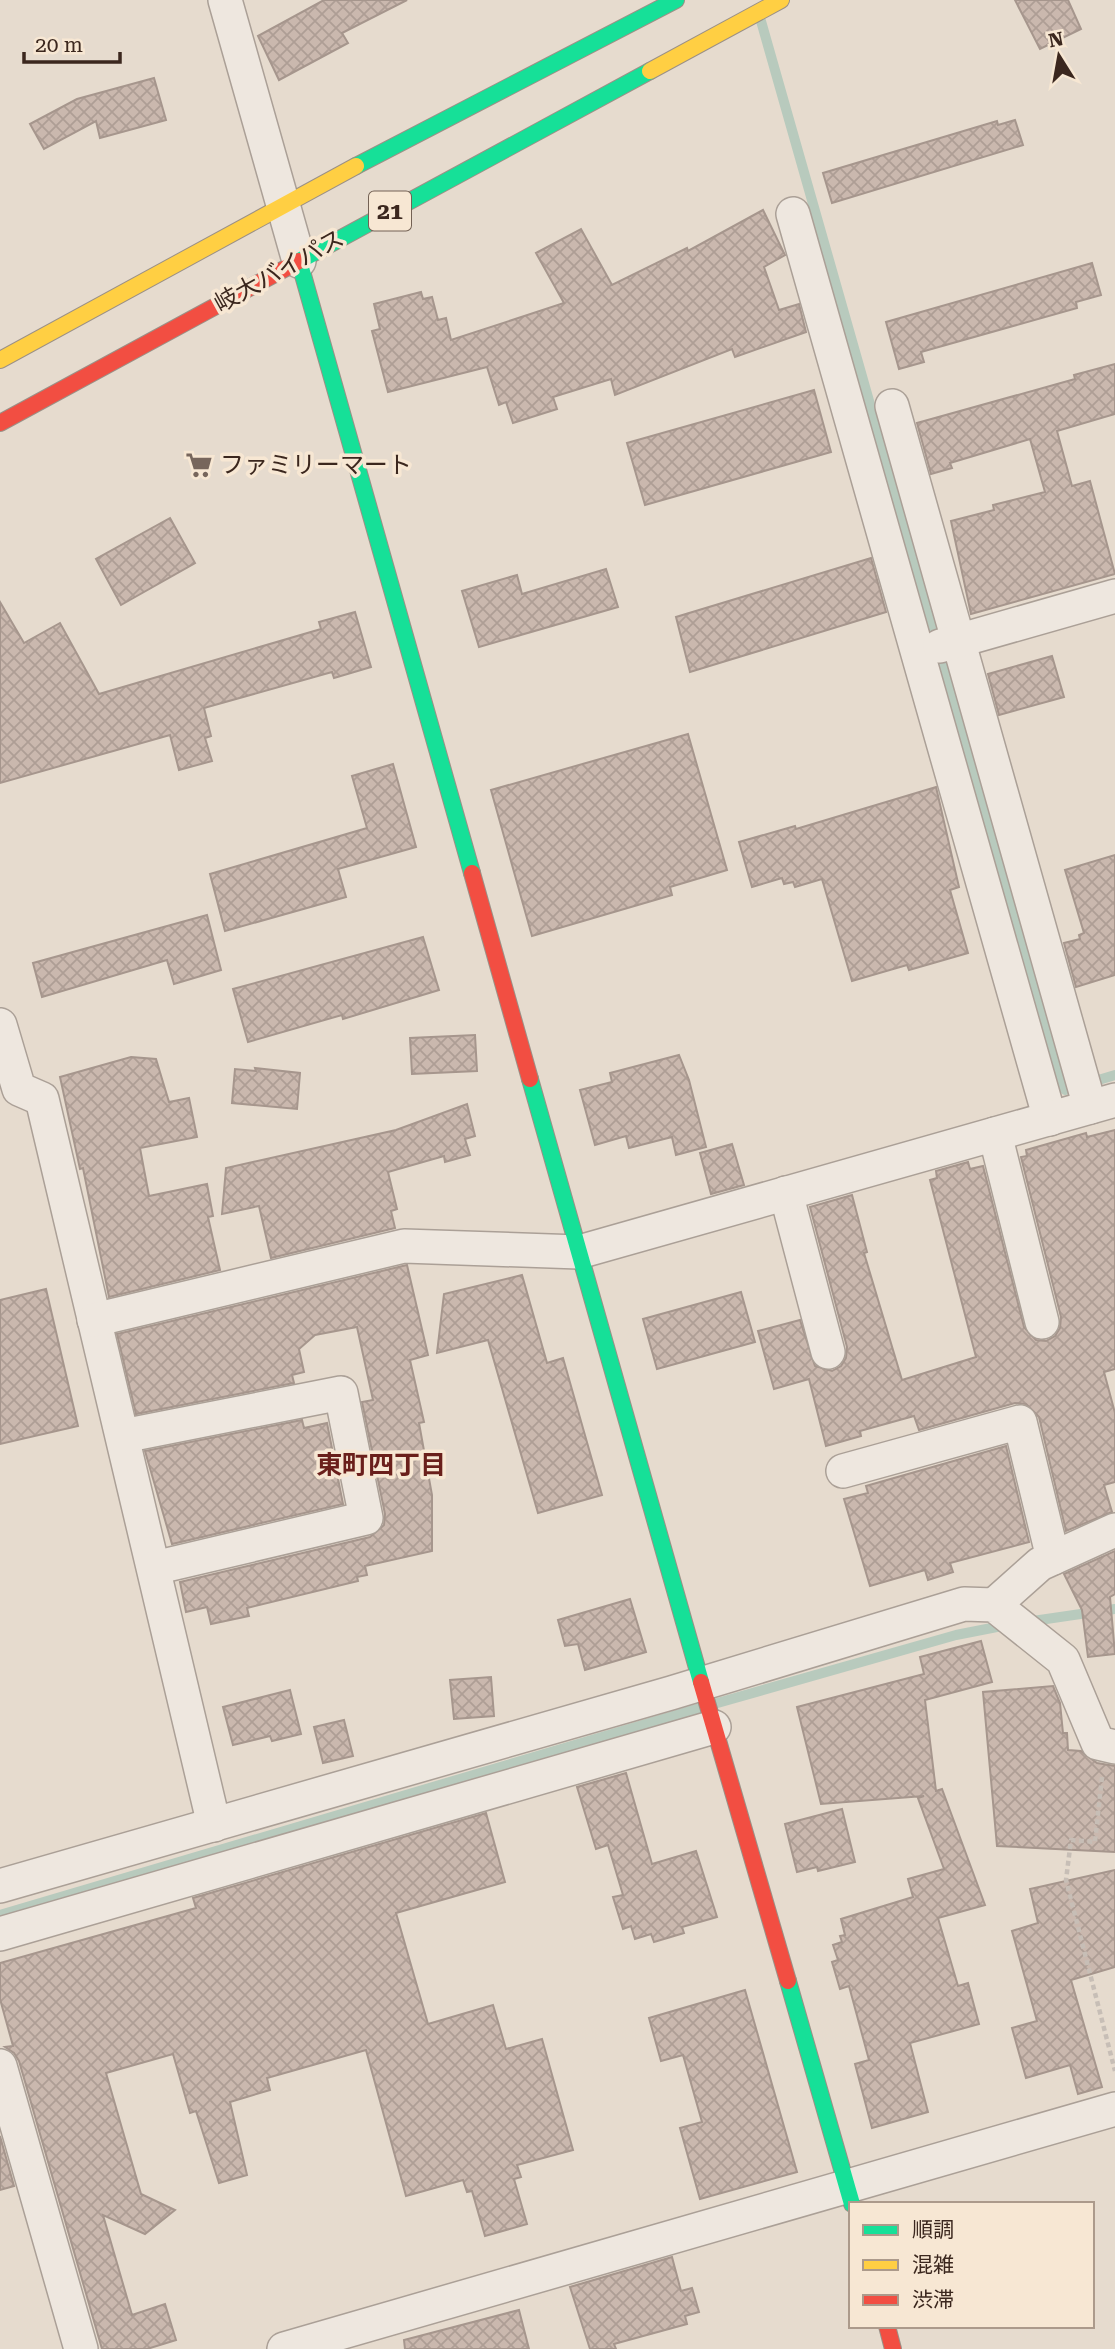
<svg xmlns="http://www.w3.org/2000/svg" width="1115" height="2349" viewBox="0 0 1115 2349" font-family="'Roboto Serif','Noto Sans JP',serif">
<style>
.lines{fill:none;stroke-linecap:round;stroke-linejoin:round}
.stream{stroke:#b8cabd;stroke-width:10}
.building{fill:url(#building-cross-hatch);stroke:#a6968d;stroke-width:2}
.street-casing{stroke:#aba097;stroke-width:36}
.fast-casing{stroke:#9b9086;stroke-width:18}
.slow-casing{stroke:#9b9086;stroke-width:18}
.jam-casing{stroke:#9b9086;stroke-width:18}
.path{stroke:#c7beb6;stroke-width:4.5;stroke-dasharray:5 3.5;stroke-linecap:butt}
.street{stroke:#eee7df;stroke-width:33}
.fast{stroke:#16e098;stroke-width:16}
.slow{stroke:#ffcf43;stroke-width:16}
.jam{stroke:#f24e42;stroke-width:16}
.labels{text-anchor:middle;stroke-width:7;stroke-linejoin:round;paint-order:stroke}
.shield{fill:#f7e7d3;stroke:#736154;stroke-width:2}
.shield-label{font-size:23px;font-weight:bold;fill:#3b271e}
.street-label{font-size:24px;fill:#3b271e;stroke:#f7e7d3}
.poi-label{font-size:24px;fill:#3b271e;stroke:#f7e7d3;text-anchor:start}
.neighbourhood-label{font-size:26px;font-weight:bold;fill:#6a1f1b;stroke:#f7e7d3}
</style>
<defs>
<pattern id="building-cross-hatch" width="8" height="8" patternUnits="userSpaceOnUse" patternTransform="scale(1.75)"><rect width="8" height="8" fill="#cab8ae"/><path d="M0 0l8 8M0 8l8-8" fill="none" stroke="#ae9e95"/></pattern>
</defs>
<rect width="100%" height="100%" fill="#e6dbce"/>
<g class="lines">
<g class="stream">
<polyline points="761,21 1065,1090 1115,1075"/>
<polyline points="1026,1622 1115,1609"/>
<polyline points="714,1704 956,1635 1007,1625"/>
<polyline points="0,1915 700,1708"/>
</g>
</g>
<g class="building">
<polygon points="324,0 407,0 342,33 348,43 279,80 258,36"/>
<polygon points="1015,0 1068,0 1081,29 1040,49"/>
<polygon points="154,78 166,120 100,138 96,121 44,149 30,124 77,99"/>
<polygon points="1015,120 1023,145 832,203 823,173 997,121 998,125"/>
<polygon points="763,210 785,255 764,267 779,310 799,304 806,332 735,357 732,349 615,395 611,379 553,397 557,409 513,423 506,402 499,405 487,367 388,392 372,331 380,329 374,304 421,292 423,299 432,297 438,320 446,318 451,340 564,303 536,253 581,229 612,285 687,248 688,251"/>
<polygon points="1092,263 1101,295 1076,302 1077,308 921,352 924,362 899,369 886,322"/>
<polygon points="1115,364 1115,414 1057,431 1072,486 1090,481 1115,574 971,614 951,521 994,510 993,505 1045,492 1030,439 950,463 952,468 931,474 917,423 1075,379 1074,375"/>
<polygon points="814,390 831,452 645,505 627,443"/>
<polygon points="170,518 195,563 121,605 96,559"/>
<polygon points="871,558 886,612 690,672 676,617"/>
<polygon points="606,569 618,607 479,647 462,591 517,575 522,594"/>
<polygon points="0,602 24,643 60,623 99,694 321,629 319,622 355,612 371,667 334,678 332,672 204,708 211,736 205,738 212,761 179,770 170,735 0,783"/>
<polygon points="1052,656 1064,697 999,715 988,674"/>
<polygon points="688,734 727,870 670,887 672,895 532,936 491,790"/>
<polygon points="393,764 416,847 338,869 346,897 225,931 210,874 367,828 352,776"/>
<polygon points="936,787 959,887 950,890 968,953 909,970 907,965 852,981 822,879 795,887 793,882 784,884 782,878 752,887 739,842 795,826 796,829"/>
<polygon points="1115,855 1115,975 1076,987 1064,943 1080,939 1079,935 1084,933 1065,870"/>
<polygon points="207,915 221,970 174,984 167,960 42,997 33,963"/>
<polygon points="423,937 439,990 343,1019 342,1015 248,1042 233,989"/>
<polygon points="475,1035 477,1071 412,1074 410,1038"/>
<polygon points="679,1055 689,1080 706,1147 676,1155 672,1137 629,1148 626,1136 595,1145 580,1090 612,1082 610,1073"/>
<polygon points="131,1057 156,1059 169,1102 189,1098 197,1137 140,1148 149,1196 207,1184 213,1216 208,1217 220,1270 109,1297 83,1168 80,1169 60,1077"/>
<polygon points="255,1068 300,1073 297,1109 232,1103 235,1069 256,1071"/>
<polygon points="467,1104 475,1136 465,1139 470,1155 445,1162 444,1156 388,1172 397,1209 391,1211 395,1228 271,1258 259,1206 222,1214 226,1168 396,1130"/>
<polygon points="1115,1130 1115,1369 1104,1372 1115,1413 1115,1482 1104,1485 1112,1512 1066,1531 1039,1417 1026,1404 1015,1403 919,1430 914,1416 860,1431 861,1436 826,1446 809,1379 774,1389 758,1331 800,1320 815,1366 832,1371 841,1366 846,1358 847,1347 810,1207 852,1195 867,1252 864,1253 902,1380 976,1357 930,1180 937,1178 936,1171 968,1162 970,1169 983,1166 1024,1327 1036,1340 1046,1341 1055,1336 1060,1328 1061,1317 1021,1157 1027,1156 1026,1150 1086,1133 1087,1137"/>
<polygon points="732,1144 744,1185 711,1194 700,1153"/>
<polygon points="407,1265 428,1355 410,1360 424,1422 419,1423 432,1495 432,1551 365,1566 367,1575 357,1577 358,1581 247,1608 249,1616 211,1624 207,1607 186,1612 180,1582 370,1537 384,1525 385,1514 362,1402 373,1400 357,1327 315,1335 299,1349 304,1372 292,1375 294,1383 136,1414 117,1334"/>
<polygon points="522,1275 547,1363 563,1358 602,1495 538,1513 488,1340 437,1353 444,1294"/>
<polygon points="46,1289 78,1426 0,1444 0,1300"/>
<polygon points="741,1292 755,1342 657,1369 643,1319"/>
<polygon points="302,1420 304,1428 327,1423 343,1504 172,1544 145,1451"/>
<polygon points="1006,1446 1029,1542 950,1563 953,1572 928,1580 925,1570 870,1586 844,1499 868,1493 866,1486"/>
<polygon points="1115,1551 1115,1594 1110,1597 1115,1654 1088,1657 1082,1610 1064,1574"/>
<polygon points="630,1599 646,1652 585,1670 578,1644 565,1646 558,1620"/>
<polygon points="981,1641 992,1682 925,1700 936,1791 942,1789 985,1905 938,1918 958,1986 968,1983 979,2024 910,2043 928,2112 872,2128 855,2064 869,2060 849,1986 840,1989 832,1962 838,1960 833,1945 842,1942 840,1936 845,1935 841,1919 913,1897 908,1879 944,1869 918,1798 924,1796 821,1804 797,1707 924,1674 920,1657"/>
<polygon points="491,1677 494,1716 454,1719 450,1680"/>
<polygon points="1053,1686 1060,1703 1063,1733 1067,1733 1068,1750 1081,1751 1097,1763 1115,1766 1115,1852 997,1846 983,1692"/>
<polygon points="290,1690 301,1734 272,1741 270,1736 233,1745 223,1707"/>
<polygon points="344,1720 353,1756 323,1763 314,1727"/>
<polygon points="626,1773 652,1864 696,1851 717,1917 682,1927 684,1933 654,1942 651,1934 635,1939 631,1926 623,1929 613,1897 623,1895 608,1845 596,1849 577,1787"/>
<polygon points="842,1809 855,1862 818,1871 817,1867 797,1872 785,1824"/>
<polygon points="486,1813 505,1882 396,1913 428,2024 493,2005 506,2049 542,2039 573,2150 517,2165 521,2177 514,2179 527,2224 485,2236 472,2191 467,2192 463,2180 406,2196 366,2050 267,2078 270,2090 230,2102 247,2175 219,2183 196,2111 190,2113 173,2054 106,2073 141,2194 175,2210 145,2234 103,2215 132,2315 165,2304 176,2340 147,2349 102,2349 19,2061 14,2053 5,2047 13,2046 0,1999 0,1963 196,1908 193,1898"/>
<polygon points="1115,1870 1115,1967 1071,1980 1102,2087 1078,2094 1070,2065 1026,2078 1012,2028 1037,2021 1012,1931 1038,1923 1030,1889"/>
<polygon points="745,1990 797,2172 700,2199 680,2128 702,2122 683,2055 661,2061 649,2018"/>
<polygon points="0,2136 14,2186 0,2190"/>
<polygon points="672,2257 681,2291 692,2288 699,2312 685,2316 687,2324 614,2344 616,2349 590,2349 570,2287"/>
<polygon points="519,2310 529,2349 405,2349 404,2340"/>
</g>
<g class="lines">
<g class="street-casing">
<g id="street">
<polyline points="225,0 299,261"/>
<polyline points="793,214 1050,1119"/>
<polyline points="892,406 1090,1107"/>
<polyline points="940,646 1115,596"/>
<polyline points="0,1025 19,1089 42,1099 214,1825"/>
<polyline points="995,1134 1042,1322"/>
<polyline points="786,1193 828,1352"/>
<polyline points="94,1320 404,1246 579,1252 1115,1100"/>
<polyline points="123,1436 341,1393 366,1518 154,1568"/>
<polyline points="843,1471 1020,1422 1053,1558"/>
<polyline points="994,1605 1040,1564 1115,1530"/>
<polyline points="0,1886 671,1693 964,1604 994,1605 1063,1660 1098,1743 1115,1747"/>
<polyline points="0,1934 714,1727"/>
<polyline points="0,2066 81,2349"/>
<polyline points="284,2349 1115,2109"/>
</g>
</g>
<g class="fast-casing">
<g id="fast">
<polyline points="356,166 676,0"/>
<polyline points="299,261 472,873"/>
<polyline points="299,261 650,71"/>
<polyline points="530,1079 701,1682"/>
<polyline points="788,1981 852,2204"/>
</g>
</g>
<g class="slow-casing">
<g id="slow">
<polyline points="650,71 781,0"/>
<polyline points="0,360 356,166"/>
</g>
</g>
<g class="jam-casing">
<g id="jam">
<polyline points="0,423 299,261"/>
<polyline points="472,873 530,1079"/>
<polyline points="701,1682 788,1981"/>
<polyline points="887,2326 893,2349"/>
</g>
</g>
<polyline class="path" points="1102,1777 1095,1842 1071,1840 1066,1880 1115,2071"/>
<use href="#street" class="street"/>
<use href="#fast" class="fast"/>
<use href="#slow" class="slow"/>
<use href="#jam" class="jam"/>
</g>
<defs>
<g id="supermarket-bare" transform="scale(2.1)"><path d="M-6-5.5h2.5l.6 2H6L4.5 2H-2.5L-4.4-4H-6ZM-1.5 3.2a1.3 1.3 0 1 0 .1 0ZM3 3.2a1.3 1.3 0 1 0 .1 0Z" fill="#77665c" stroke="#f7e7d3" stroke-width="2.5" paint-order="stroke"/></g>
</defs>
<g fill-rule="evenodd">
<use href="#supermarket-bare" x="199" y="465"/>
</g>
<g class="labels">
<rect class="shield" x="369" y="191.5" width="42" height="39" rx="5"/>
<g class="shield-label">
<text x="390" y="219">21</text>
</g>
<g class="street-label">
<text transform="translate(279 271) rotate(-29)" y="8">岐大バイパス</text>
</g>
<g class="poi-label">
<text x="220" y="473">ファミリーマート</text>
</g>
<g class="neighbourhood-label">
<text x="381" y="1474">東町四丁目</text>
</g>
</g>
<rect x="849" y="2202" width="245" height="126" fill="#f7e7d3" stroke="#ac9a8b" stroke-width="2"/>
<rect x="863" y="2225" width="35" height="10" fill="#16e098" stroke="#ac9a8b" stroke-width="2"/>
<text x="912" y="2237" font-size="21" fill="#3b271e">順調</text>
<rect x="863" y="2260" width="35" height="10" fill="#ffcf43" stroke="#ac9a8b" stroke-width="2"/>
<text x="912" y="2272" font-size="21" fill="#3b271e">混雑</text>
<rect x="863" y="2295" width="35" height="10" fill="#f24e42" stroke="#ac9a8b" stroke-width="2"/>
<text x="912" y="2307" font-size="21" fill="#3b271e">渋滞</text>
<g transform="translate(1059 56) rotate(349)" stroke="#f7e7d3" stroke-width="5" paint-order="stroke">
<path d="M0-5L12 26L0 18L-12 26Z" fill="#3b271e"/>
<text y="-10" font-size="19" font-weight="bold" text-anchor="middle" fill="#3b271e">N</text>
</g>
<path d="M24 52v10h96v-10" fill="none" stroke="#3b271e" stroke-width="3.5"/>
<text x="35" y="52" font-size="21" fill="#3b271e" stroke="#f7e7d3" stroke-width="5" paint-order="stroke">20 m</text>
</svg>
